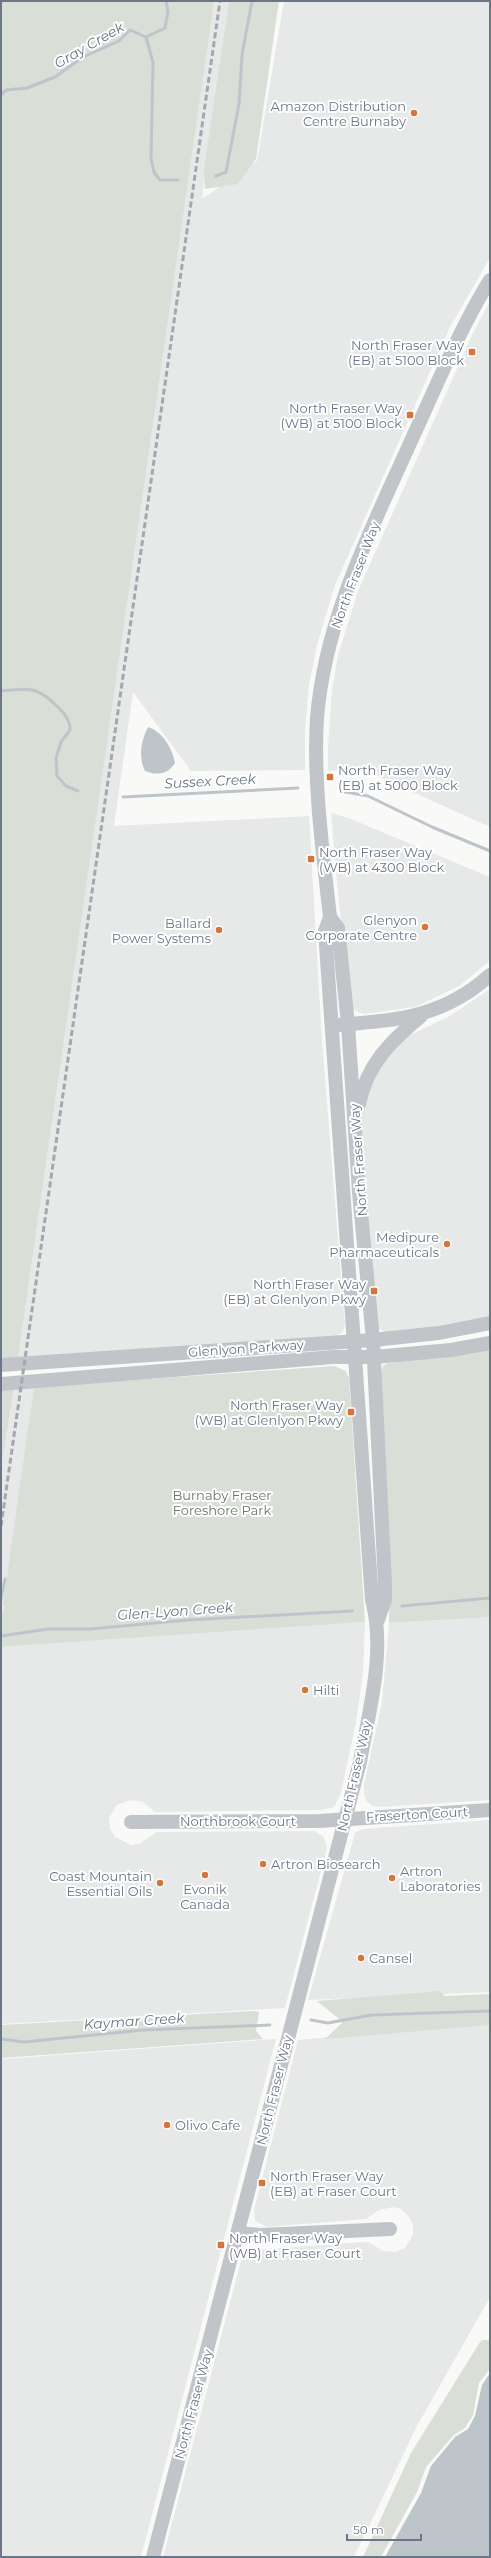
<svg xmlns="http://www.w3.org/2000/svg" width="491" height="2558" viewBox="0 0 491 2558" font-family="Montserrat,sans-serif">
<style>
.built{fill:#e7e8e8}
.green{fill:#d9ded7}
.water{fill:#bdc5cb}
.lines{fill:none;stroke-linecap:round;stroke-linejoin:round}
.stream{stroke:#bdc5cb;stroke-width:3}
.minor{stroke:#c1c4c9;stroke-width:14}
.rail{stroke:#a3a8af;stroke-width:3;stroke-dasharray:6 3;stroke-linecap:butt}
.poi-dot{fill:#d5753c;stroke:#fff;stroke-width:1.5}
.labels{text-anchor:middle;stroke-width:4;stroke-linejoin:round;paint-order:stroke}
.poi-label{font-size:13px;fill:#6b7686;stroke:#fff;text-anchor:end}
.street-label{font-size:13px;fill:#6b7686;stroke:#fff}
.park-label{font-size:13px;fill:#667965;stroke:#fff}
.water-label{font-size:14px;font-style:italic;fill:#677681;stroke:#fff}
</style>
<rect width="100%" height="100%" fill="#f9f9f8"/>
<g class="built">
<polygon points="213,1 229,1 202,199 257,161 284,1 490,1 490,258 450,327 335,585 317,645 309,685 305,730 305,770 191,771 133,692 114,826 309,816 322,1041 345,1325 343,1332 336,1336 18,1358"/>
<polygon points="490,301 490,827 362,769 328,771 328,747 332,690 338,655 358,591 472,335"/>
<polygon points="331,813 351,819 490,877 490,960 487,963 459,986 415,1007 364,1014 353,1010 350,1003 338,892"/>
<polygon points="490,989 490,1319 467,1324 385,1332 379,1329 375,1319 360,1114 362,1102 370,1078 404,1038 450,1016"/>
<polygon points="34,1387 1,1634 1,1469 14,1388"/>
<polygon points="490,1617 490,1800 380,1807 371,1805 366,1801 364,1794 364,1785 382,1702 389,1623"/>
<polygon points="365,1622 363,1674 356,1722 341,1793 334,1807 321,1810 155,1812 143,1802 130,1800 117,1805 109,1818 110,1828 115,1837 131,1845 140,1844 156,1832 314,1831 324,1837 327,1848 285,2008 1,2024 1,1647"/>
<polygon points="490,1820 490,1992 308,2000 355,1833 363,1829"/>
<polygon points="490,2022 490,2297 417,2426 354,2557 163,2557 242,2257 253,2250 364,2242 370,2243 383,2251 395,2252 405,2248 413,2235 413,2226 410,2218 401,2209 393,2207 379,2210 366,2219 267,2227 255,2221 254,2210 298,2040"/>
<polygon points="276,2039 141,2557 1,2557 1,2059"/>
</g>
<g class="green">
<polygon points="1,1 214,1 18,1358 1,1360"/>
<polygon points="229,1 279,1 256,159 238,184 205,189 204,170"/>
<polygon points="490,1348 490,1617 389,1623 390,1545 380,1375 383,1366 388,1363"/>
<polygon points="334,1366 346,1371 349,1378 365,1622 1,1647 1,1619 5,1606 3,1605 34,1387"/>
<polygon points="14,1388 1,1469 1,1389"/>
<polygon points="440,1991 445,1996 490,1994 490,2025 325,2039 343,2022 317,2001"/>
<polygon points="253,2011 259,2012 256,2031 263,2039 1,2058 1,2025"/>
<polygon points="483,2340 490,2340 490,2369 479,2383 473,2415 465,2428 454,2435 426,2467 417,2492 381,2557 363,2557 411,2453 480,2342"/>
</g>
<g class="water">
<path d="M 148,727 C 163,732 172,748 175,763 C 168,774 158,776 145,771 C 138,757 141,741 148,727 Z"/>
<polygon points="490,2373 490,2557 385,2557 421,2493 431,2466 455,2437 468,2429 475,2416 482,2385"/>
</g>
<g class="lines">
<g class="stream">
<polyline points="146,37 153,63 151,159 154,172 160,180 178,180"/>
<polyline points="146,37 165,28 168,11 166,1"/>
<polyline points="1,95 6,90 27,88 55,77 83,57 119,41 130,30 146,37"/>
<polyline points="216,176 226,172 239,104 242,55 252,1"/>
<path d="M 1,691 C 31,688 37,686 59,708 C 65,714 71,721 70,730 L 61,742 L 56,758 L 57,776 L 66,786 L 78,791"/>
<polyline points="340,791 368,796 432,827 490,851"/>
<polyline points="123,797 298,788"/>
<polyline points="1,1599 5,1579"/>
<polyline points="402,1606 490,1598"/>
<polyline points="1,1636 48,1629 90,1629 188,1620 352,1611"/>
<polyline points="311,2020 328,2023 371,2015 490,2011"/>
<polyline points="1,2039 24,2042 143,2030 270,2025"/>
</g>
<g class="minor">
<polyline points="330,917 338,928 348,1024 359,1192 373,1340 385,1584 385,1600 378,1620"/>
<path d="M 339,1025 C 398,1020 444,1017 490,975"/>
<path d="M 359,1104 C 367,1064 391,1041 421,1016"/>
<polyline points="1,1365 373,1340 439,1333 490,1323"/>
<polyline points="1,1384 333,1357 374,1357 451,1350 490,1343"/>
<polyline points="131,1822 319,1821 490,1810"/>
<polyline points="238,2233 261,2235 390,2229"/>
<path d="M 153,2557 L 360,1762 C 369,1711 386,1651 372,1600 L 325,931 L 330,917 C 323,854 313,780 317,718 C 325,619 371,530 411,441 C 436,387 459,330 490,280"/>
</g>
<polyline class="rail" points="1,1526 220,1"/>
</g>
<g class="poi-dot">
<circle cx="414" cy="113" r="4"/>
<rect x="468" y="348" width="8" height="8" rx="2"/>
<rect x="406" y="411" width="8" height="8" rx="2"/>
<rect x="326" y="773" width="8" height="8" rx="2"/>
<rect x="307" y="855" width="8" height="8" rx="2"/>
<circle cx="425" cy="927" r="4"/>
<circle cx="219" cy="930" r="4"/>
<circle cx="447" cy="1244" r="4"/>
<rect x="370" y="1287" width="8" height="8" rx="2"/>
<rect x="347" y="1408" width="8" height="8" rx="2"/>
<circle cx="305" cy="1690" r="4"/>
<circle cx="263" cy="1864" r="4"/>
<circle cx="205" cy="1875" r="4"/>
<circle cx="392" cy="1878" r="4"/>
<circle cx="160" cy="1883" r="4"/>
<circle cx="361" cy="1958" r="4"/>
<circle cx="167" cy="2125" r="4"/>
<rect x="258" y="2179" width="8" height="8" rx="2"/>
<rect x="217" y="2241" width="8" height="8" rx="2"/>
</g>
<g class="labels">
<g class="poi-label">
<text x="406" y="111">Amazon Distribution<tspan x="406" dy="15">Centre Burnaby</tspan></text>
<text x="464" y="350">North Fraser Way<tspan x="464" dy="15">(EB) at 5100 Block</tspan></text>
<text x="402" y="413">North Fraser Way<tspan x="402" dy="15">(WB) at 5100 Block</tspan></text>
<text x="338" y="775" text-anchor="start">North Fraser Way<tspan x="338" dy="15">(EB) at 5000 Block</tspan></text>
<text x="319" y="857" text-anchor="start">North Fraser Way<tspan x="319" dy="15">(WB) at 4300 Block</tspan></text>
<text x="417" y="925">Glenyon<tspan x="417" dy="15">Corporate Centre</tspan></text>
<text x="211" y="928">Ballard<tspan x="211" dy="15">Power Systems</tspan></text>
<text x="439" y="1242">Medipure<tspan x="439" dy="15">Pharmaceuticals</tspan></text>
<text x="366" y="1289">North Fraser Way<tspan x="366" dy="15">(EB) at Glenlyon Pkwy</tspan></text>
<text x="343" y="1410">North Fraser Way<tspan x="343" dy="15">(WB) at Glenlyon Pkwy</tspan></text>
<text x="313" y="1695" text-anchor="start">Hilti</text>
<text x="271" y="1869" text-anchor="start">Artron Biosearch</text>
<text x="400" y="1876" text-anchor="start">Artron<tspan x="400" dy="15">Laboratories</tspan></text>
<text x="152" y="1881">Coast Mountain<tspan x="152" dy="15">Essential Oils</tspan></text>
<text x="205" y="1894" text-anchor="middle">Evonik<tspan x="205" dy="15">Canada</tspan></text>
<text x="369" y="1963" text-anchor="start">Cansel</text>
<text x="175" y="2130" text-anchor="start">Olivo Cafe</text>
<text x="270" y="2181" text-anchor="start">North Fraser Way<tspan x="270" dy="15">(EB) at Fraser Court</tspan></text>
<text x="229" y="2243" text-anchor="start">North Fraser Way<tspan x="229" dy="15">(WB) at Fraser Court</tspan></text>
</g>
<g class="street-label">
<text transform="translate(355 575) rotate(-69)" y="5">North Fraser Way</text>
<text transform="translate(358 1160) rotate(-94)" y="5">North Fraser Way</text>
<text transform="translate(246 1348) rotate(-4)" y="5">Glenlyon Parkway</text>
<text transform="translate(354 1776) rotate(-77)" y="5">North Fraser Way</text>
<text transform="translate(417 1814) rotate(-3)" y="5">Fraserton Court</text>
<text x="238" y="1826">Northbrook Court</text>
<text transform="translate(274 2090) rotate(-76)" y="5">North Fraser Way</text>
<text transform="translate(193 2404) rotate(-75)" y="5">North Fraser Way</text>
</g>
<g class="park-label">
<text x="222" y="1500">Burnaby Fraser<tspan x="222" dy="15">Foreshore Park</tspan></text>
</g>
<g class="water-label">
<text transform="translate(89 45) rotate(-30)" y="5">Gray Creek</text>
<text transform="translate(210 781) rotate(-3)" y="5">Sussex Creek</text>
<text transform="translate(175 1611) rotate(-4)" y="5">Glen-Lyon Creek</text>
<text transform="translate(134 2021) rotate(-4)" y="5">Kaymar Creek</text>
</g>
</g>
<rect width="491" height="2558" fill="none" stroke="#6b7686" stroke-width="4"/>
<path d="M347 2534v6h74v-6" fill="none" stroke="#6b7686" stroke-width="2"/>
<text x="353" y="2534" font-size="12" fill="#6b7686" stroke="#ffffff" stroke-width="3" paint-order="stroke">50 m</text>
</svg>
